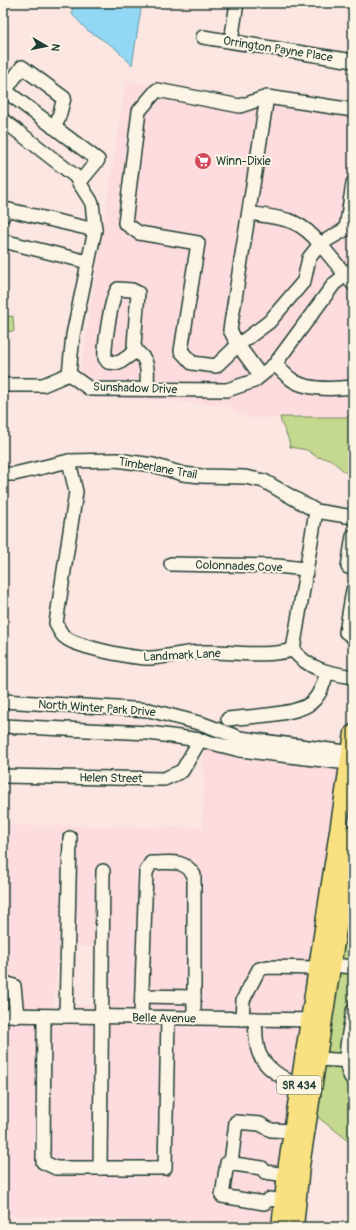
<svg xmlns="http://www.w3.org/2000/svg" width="356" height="1230" viewBox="0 0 356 1230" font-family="Pangolin,sans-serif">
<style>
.built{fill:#fcdcdf;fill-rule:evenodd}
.green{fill:#c4d88e;stroke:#728a61}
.water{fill:#92d7f3;stroke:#6499a7}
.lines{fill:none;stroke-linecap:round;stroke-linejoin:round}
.minor-casing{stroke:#1f3d34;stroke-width:16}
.major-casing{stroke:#1f3d34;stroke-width:19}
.minor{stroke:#fcf5e5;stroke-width:13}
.major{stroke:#f9e181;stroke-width:16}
.labels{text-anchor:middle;stroke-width:4;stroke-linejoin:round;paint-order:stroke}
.shield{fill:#fcf5e5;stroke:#617469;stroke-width:1}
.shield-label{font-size:11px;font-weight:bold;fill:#1f3d34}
.street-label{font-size:12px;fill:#1f3d34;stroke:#fcf5e5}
.poi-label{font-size:12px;fill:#1f3d34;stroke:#fcf5e5;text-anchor:start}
</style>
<rect width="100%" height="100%" fill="#fce6e1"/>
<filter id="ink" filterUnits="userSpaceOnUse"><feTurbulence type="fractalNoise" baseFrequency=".025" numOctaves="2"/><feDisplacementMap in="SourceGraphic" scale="8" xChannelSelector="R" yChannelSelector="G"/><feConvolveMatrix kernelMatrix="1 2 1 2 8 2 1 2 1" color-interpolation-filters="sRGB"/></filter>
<g filter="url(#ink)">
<g class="built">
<polygon points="126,81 232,99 263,92 353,106 353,263 271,361 251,378 226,386 92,384 80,377"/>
<polygon points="353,275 353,417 247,418 224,405 78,395 79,387 256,386 338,287"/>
<path d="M 204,746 L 339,767 L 302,1015 L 3,1011 L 3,825 L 203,827 ZM 59,946 L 104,947 L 100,1005 L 53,1006 Z"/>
<polygon points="3,1020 301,1024 274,1224 3,1215"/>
</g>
<g class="green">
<polygon points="13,316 14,331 3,332 3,317"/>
<path d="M 280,417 L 353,417 L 353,479 L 330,459 L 317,457 L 307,450 L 290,447 C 289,435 282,429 280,417 Z"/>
<polygon points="353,875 353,1146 344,1137 316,1116"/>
</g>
<polygon class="water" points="73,3 142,3 132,65 114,47 87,30 72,14"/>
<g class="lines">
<g class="minor-casing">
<g id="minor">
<polyline points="203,37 353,61"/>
<polyline points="231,41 237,3"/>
<polyline points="3,89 98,160 79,183"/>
<polyline points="5,91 22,67 64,98 58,120 53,127"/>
<polyline points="267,97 230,330 238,345 216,366 192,363 181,351 198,243 139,233 125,223 139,111 157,90 240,106 267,97 353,110"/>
<polyline points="3,120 75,176 92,203 95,230 73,335 69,374"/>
<polyline points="353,183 346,229 320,244 353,284"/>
<path d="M 249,213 C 282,219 297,216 320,244 L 309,258 L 304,281 L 269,322 L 238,345 L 260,375"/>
<polyline points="3,216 5,209 95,230"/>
<polyline points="3,241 88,262"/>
<path d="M 136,351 L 119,363 L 108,362 L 105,358 C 104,347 111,296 118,289 L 132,290 L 138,293 L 134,345 C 136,353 140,353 144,359 C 149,367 147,380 147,389"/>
<path d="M 275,364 C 280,369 285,375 291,379 C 306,391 335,389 353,387"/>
<polyline points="69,374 90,389 227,390 254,381 275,364 334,284 353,269"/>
<polyline points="3,385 43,385 69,374"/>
<path d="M 69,461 L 76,492 L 56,623 C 58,628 61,635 66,638 C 78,647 135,659 151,658 C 168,657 185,652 203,652 C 234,651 261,658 293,650"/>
<polyline points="3,474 14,474 69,461 116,460 153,465 183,474 201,476 245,477 264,481 316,511 353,517"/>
<polyline points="353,536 348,567 353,568"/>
<polyline points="171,564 277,566 306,569"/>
<polyline points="353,590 346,632 353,637"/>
<polyline points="293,650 316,511"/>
<path d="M 293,650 C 309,670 330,673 353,677"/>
<polyline points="3,701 149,710 203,724 240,738 353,753"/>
<path d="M 228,719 C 248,716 301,716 314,700 C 321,693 324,682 327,672"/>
<polyline points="3,726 149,733 200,740 240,750 348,763 353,762"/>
<polyline points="3,776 164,779 182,771 200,740"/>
<polyline points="333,965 353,967"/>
<polyline points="3,982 14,986 17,1016"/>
<polyline points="142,996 194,997"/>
<path d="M 353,1011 C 350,1029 340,1065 353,1080"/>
<polyline points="3,1015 318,1020"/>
<polyline points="44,1016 43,1162 56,1168 165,1168 168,1018"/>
<polyline points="66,1016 70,838"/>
<path d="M 141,1017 L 146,872 L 151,863 C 169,863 183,858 194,875 L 194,1018"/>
<polyline points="242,1019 243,1000 259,969 268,967 317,968"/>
<path d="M 255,1019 C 256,1030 255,1043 259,1053 C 265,1069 285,1079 299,1087"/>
<polyline points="318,1059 353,1061"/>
<polyline points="231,1163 236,1122 260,1124 271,1130 292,1131"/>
<polyline points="100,1168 103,871"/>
<polyline points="283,1201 270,1199 264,1203 222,1196 227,1163 262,1168 265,1172 286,1175"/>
</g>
</g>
<g class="major-casing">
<g id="major">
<polyline points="280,1227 287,1164 353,733"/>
<polyline points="295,1227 301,1166 353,833"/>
</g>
</g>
<use href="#minor" class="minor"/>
<use href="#major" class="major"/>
</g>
</g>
<defs>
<g id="supermarket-disc" transform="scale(0.9)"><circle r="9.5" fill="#d1495b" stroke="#fcf5e5"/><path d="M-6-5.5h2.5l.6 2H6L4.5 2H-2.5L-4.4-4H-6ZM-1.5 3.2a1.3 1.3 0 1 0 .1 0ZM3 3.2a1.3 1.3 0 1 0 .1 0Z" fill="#fff"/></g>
</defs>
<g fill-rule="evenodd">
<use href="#supermarket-disc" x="203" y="161"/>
</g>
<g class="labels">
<rect class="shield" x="277" y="1076" width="44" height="18" rx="3"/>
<g class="shield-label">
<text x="299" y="1089">SR 434</text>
</g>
<g class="street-label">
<text transform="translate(278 49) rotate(9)" y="4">Orrington Payne Place</text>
<text transform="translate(135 388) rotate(2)" y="4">Sunshadow Drive</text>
<text transform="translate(158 468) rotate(10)" y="4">Timberlane Trail</text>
<text transform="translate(239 566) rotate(2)" y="4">Colonnades Cove</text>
<text transform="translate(182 655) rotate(-3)" y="4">Landmark Lane</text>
<text transform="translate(97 708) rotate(4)" y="4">North Winter Park Drive</text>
<text transform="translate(111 778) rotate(1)" y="4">Helen Street</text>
<text transform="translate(164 1018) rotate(1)" y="4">Belle Avenue</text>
</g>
<g class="poi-label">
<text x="216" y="165">Winn-Dixie</text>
</g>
</g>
<rect width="356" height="1230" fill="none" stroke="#fcf5e5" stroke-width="16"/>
<rect x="8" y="8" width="340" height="1214" fill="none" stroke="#1f3d34" stroke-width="1.5" filter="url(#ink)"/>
<g transform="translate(46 46) rotate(99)" stroke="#fcf5e5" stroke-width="3" paint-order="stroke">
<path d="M0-3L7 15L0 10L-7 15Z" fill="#1f3d34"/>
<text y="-6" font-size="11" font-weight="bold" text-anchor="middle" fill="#1f3d34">N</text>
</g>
</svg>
